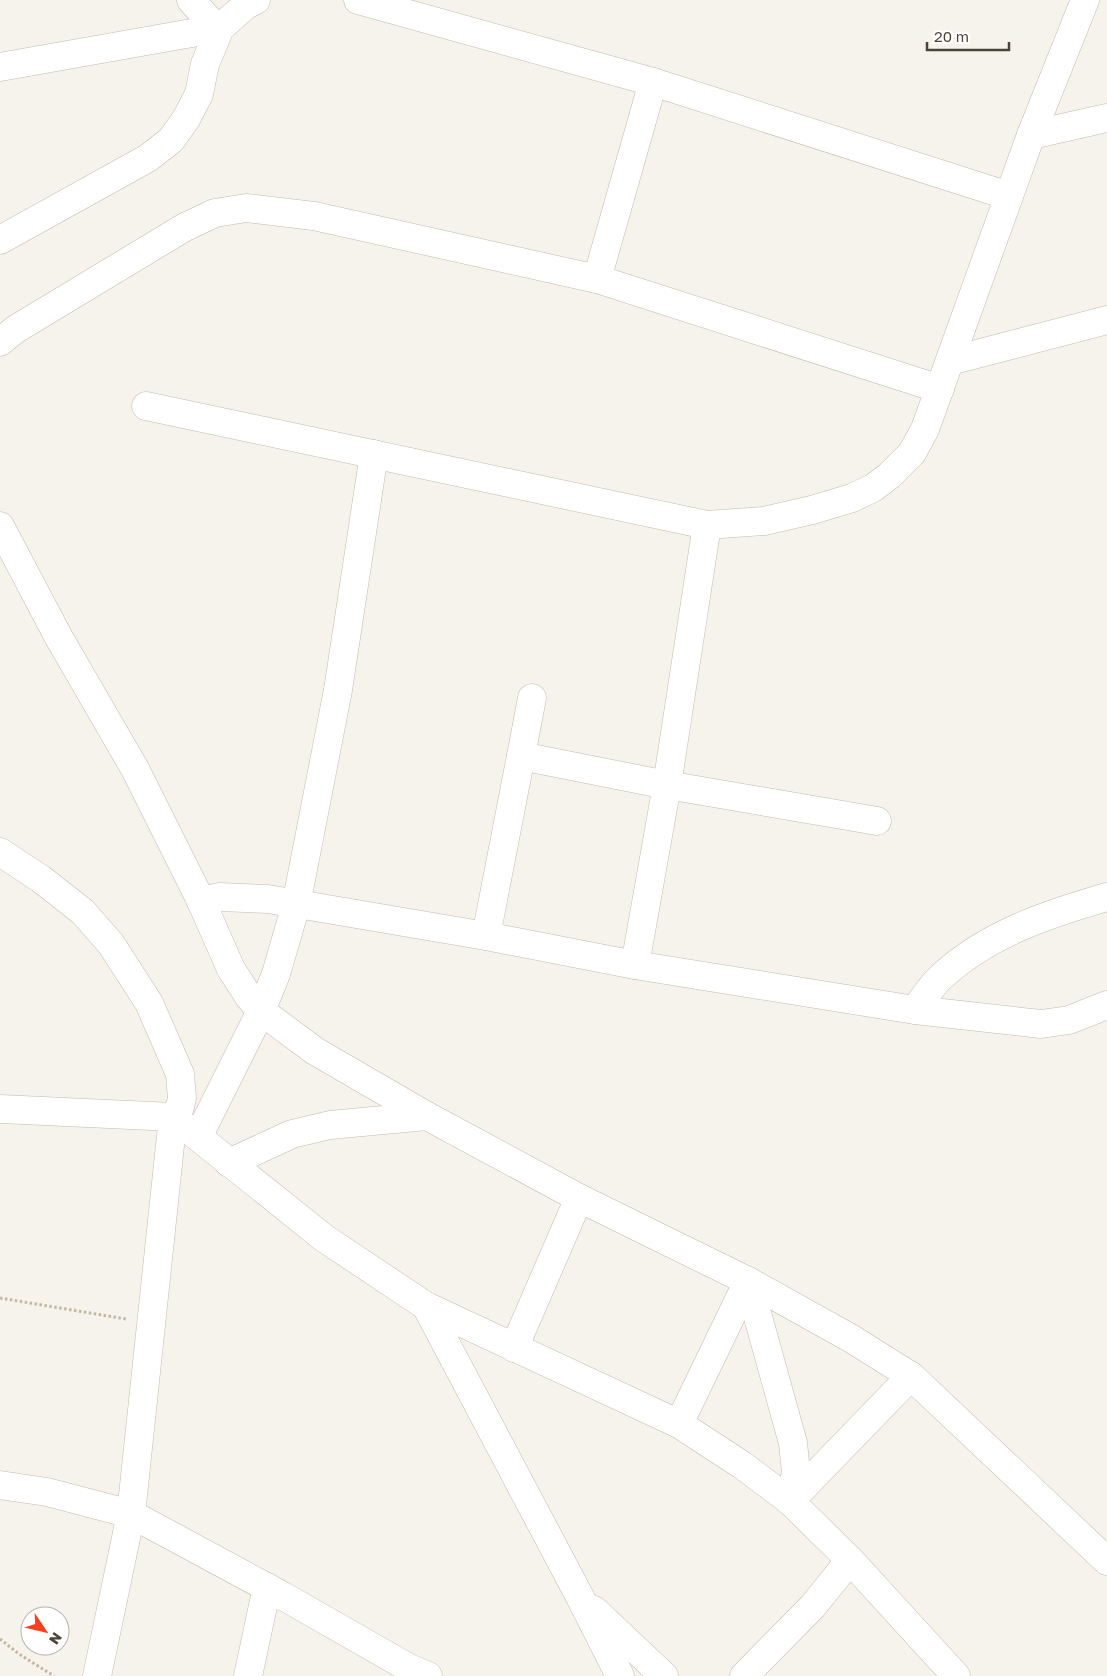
<svg xmlns="http://www.w3.org/2000/svg" width="1107" height="1676" viewBox="0 0 1107 1676" font-family="'Golos Text',sans-serif">
<style>
.lines{fill:none;stroke-linecap:round;stroke-linejoin:round}
.minor-casing{stroke:#c2bbae;stroke-width:29}
.path{stroke:#c4b79f;stroke-width:3;stroke-dasharray:2.5 2.5;stroke-linecap:butt}
.minor{stroke:#fff;stroke-width:28}
</style>
<rect width="100%" height="100%" fill="#f6f3ec"/>
<g class="lines">
<g class="minor-casing">
<g id="minor">
<polyline points="191,0 207,18 220,28"/>
<polyline points="358,0 653,82 1009,196"/>
<polyline points="0,67 220,28"/>
<polyline points="1031,135 1107,118"/>
<polyline points="0,240 148,158 171,140 186,119 199,94 205,64 220,28 246,5 256,0"/>
<polyline points="597,279 653,82"/>
<polyline points="0,342 16,329 185,227 215,213 246,208 314,216 597,279 940,389"/>
<polyline points="950,361 1107,320"/>
<polyline points="146,406 707,525 764,521 812,510 852,498 873,488 890,475 912,453 925,429 1031,135 1085,0"/>
<polyline points="0,526 58,636 135,769 201,901 231,969 249,997 261,1011 315,1051 427,1116 579,1198 748,1281 852,1339 911,1376 1107,1561"/>
<polyline points="521,756 532,698"/>
<polyline points="0,852 41,879 83,912 111,944 149,1003 180,1074 182,1098 180,1107 173,1117 131,1514 97,1676"/>
<polyline points="201,901 220,897 268,899 486,936 635,965 915,1010 1041,1024 1069,1020 1107,1005"/>
<polyline points="486,936 521,756 667,785 877,821"/>
<polyline points="635,965 667,785 707,525"/>
<path d="M 915,1010 C 923,999 931,986 941,977 C 987,934 1048,914 1107,897"/>
<polyline points="0,1109 173,1117 324,1238 426,1306 679,1424 742,1465 790,1501 850,1560 956,1676"/>
<polyline points="198,1137 261,1011 276,974 296,905 338,690 374,454"/>
<polyline points="229,1163 292,1134 330,1125 427,1116"/>
<polyline points="748,1281 793,1443 796,1472 790,1501"/>
<polyline points="426,1306 580,1597 620,1676"/>
<polyline points="514,1348 579,1198"/>
<polyline points="679,1424 748,1281"/>
<polyline points="0,1485 47,1492 131,1514 283,1596 409,1668 428,1676"/>
<polyline points="790,1501 911,1376"/>
<polyline points="594,1610 664,1676"/>
<polyline points="248,1676 267,1587"/>
<polyline points="744,1676 813,1606 850,1560"/>
</g>
</g>
<g class="path">
<polyline points="0,1298 126,1319"/>
<polyline points="0,1639 19,1654 54,1676"/>
</g>
<use href="#minor" class="minor"/>
</g>
<g transform="translate(45 1631) rotate(125)"><circle r="24" fill="#ffffff" stroke="#b7b4b0"/>
<path d="M0-4L9 19L0 12L-9 19Z" fill="#fc3f1d"/>
<text y="-8" font-size="14" font-weight="bold" text-anchor="middle" fill="#4b4439">N</text>
</g>
<path d="M927 42v8h82v-8" fill="none" stroke="#4b4439" stroke-width="2.5"/>
<text x="934" y="42" font-size="15" fill="#4b4439" stroke="#ffffff" stroke-width="4" paint-order="stroke">20 m</text>
</svg>
